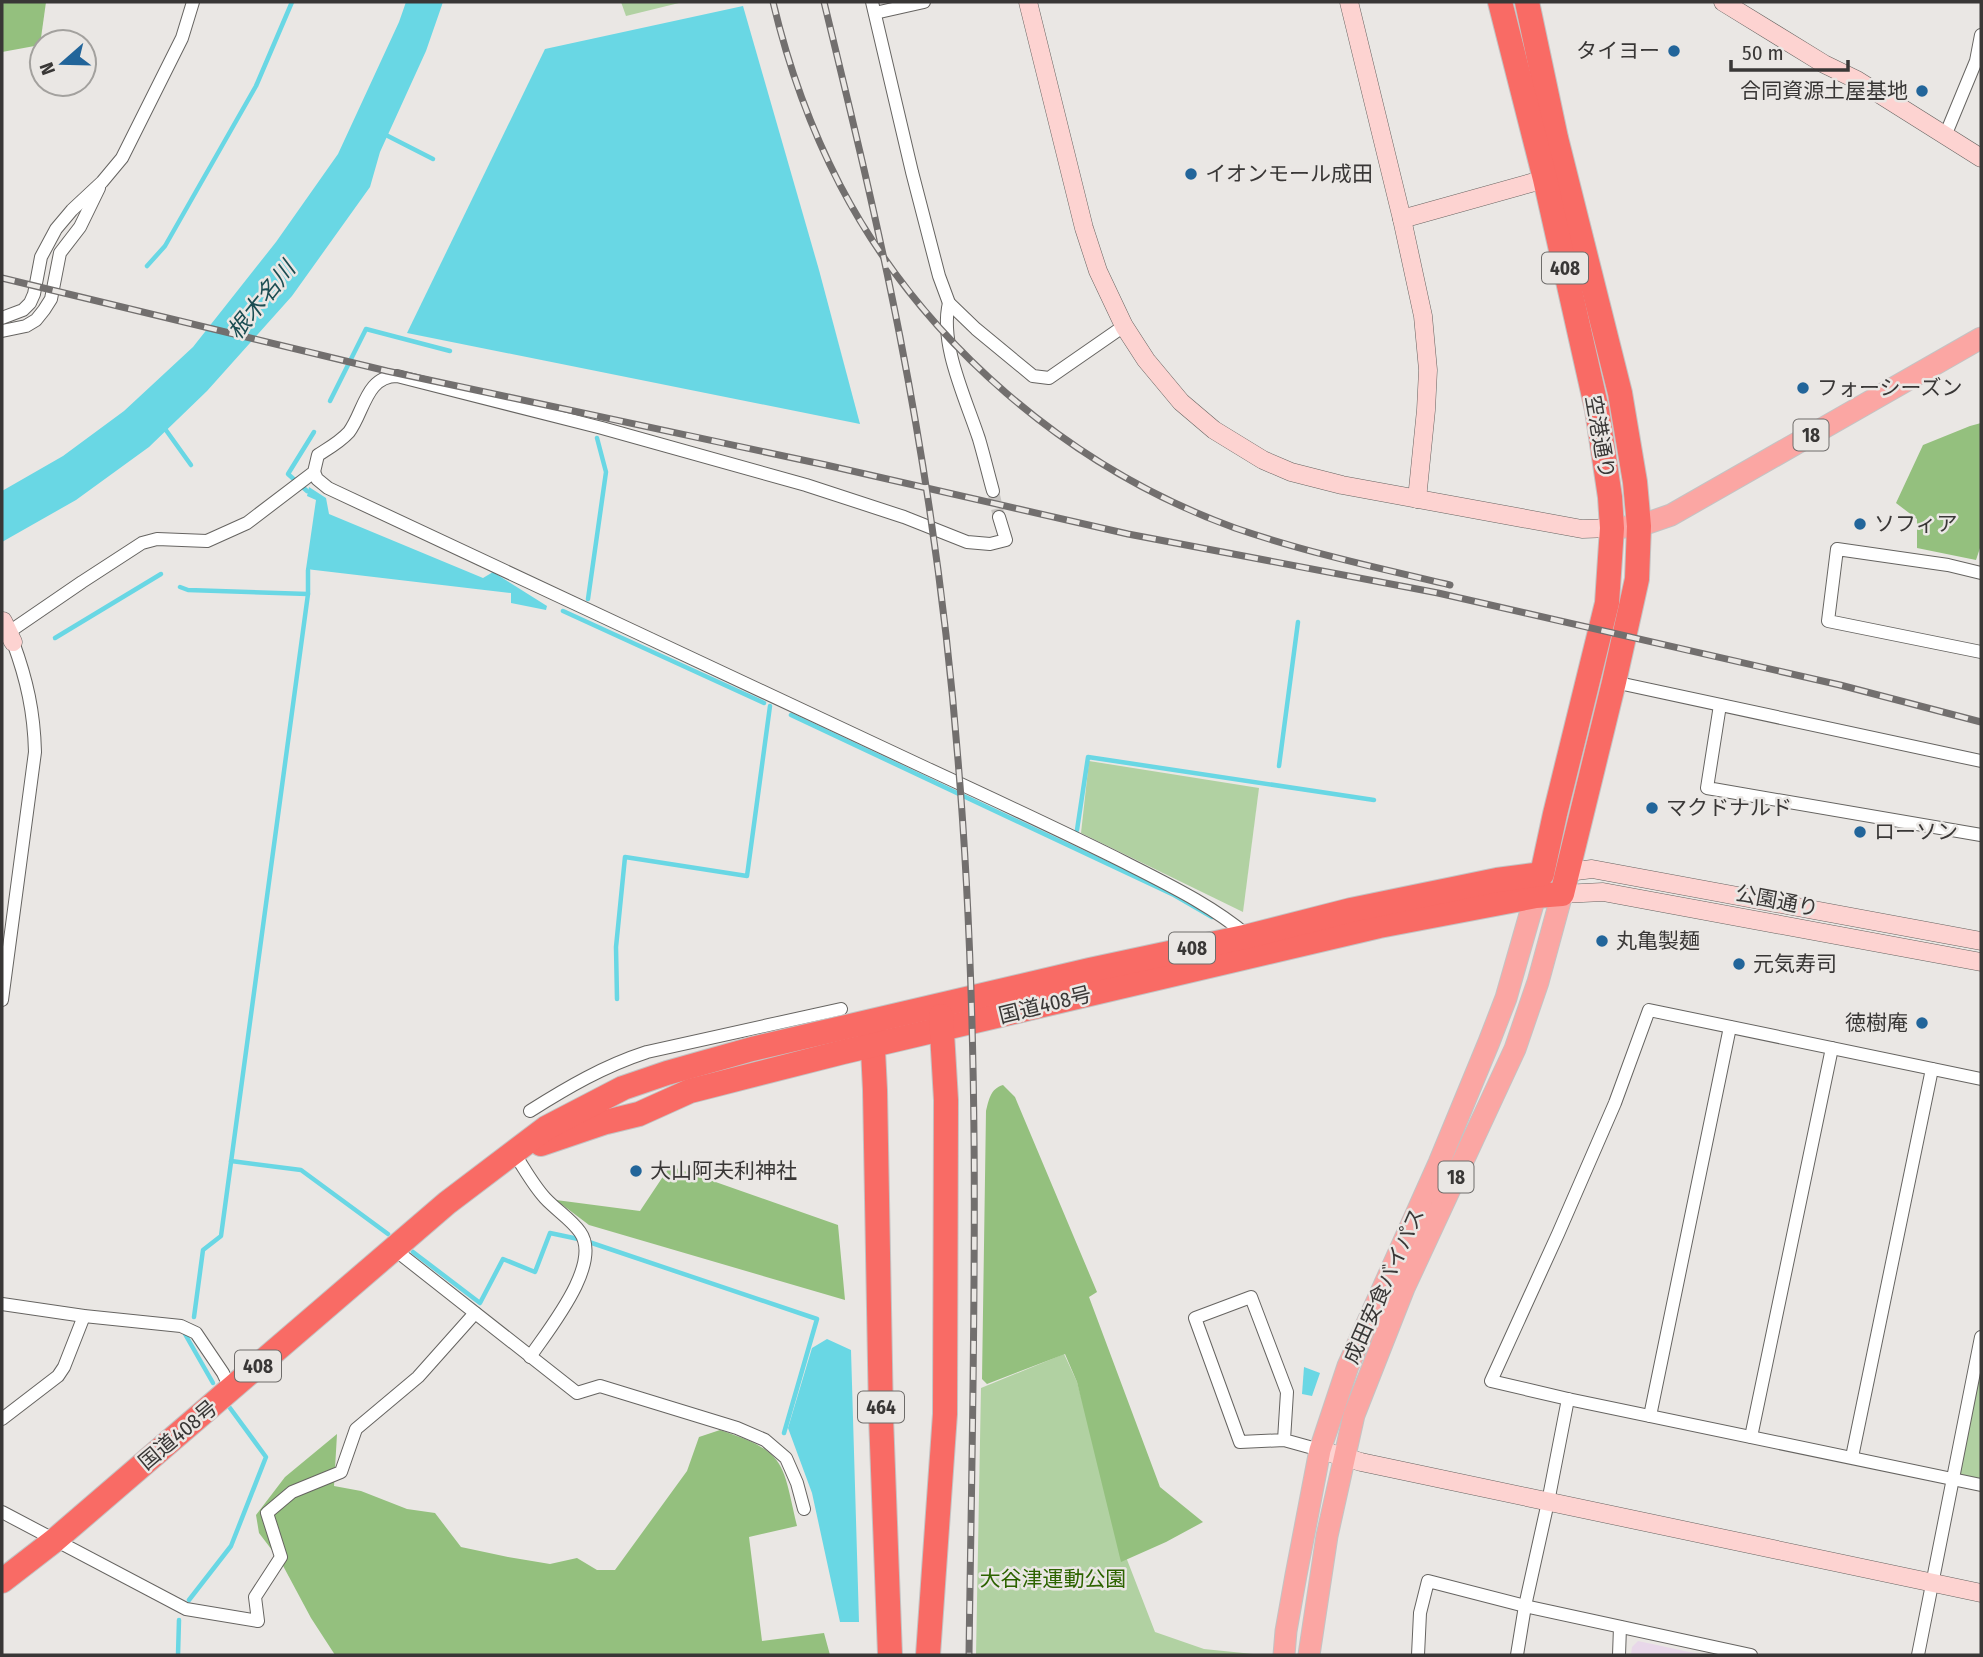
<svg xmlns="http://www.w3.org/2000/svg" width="1983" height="1657" viewBox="0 0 1983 1657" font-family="'Fira Sans Condensed','Noto Sans JP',sans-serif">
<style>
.education{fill:#e8d7e9}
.green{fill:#b1d1a2}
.forest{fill:#94c07e}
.water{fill:#69d7e4}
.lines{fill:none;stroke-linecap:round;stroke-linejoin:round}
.stream{stroke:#69d7e4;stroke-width:4.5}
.street-tunnel{stroke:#c7c4c1;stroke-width:12;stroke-dasharray:12 6;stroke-linecap:butt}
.street-casing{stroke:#666461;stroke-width:14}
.secondary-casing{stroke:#666461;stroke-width:19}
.primary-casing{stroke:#c4c3c3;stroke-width:23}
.highway-casing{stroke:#c4c3c3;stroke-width:26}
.street{stroke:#fff;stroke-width:12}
.secondary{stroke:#fdd3d1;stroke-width:18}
.primary{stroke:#fba6a3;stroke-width:21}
.highway{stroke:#f96b65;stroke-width:24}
.rail-casing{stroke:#726f6e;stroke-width:7}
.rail{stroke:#eae7e4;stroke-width:4.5;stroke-dasharray:13;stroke-linecap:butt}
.poi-dot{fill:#22659a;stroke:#eae7e4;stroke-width:2.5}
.labels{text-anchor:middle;stroke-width:5;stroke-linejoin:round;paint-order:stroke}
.shield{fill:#eae7e4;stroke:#6e6c6a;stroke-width:2}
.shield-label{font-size:19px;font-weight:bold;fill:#393736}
.poi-label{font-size:21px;fill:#393736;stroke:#eae7e4;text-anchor:start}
.street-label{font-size:21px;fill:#393736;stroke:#eae7e4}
.park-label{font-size:21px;fill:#2d6300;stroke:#eae7e4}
.water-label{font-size:23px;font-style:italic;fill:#1b4d52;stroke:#eae7e4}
</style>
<rect width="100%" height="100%" fill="#eae7e4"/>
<polygon class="education" points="1638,1641 1703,1655 1631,1655 1632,1647"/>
<g class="green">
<polygon points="621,2 683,2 626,16"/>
<polygon points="1089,761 1259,788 1243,912 1081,833"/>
<polygon points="1981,1344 1981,1485 1953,1480"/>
<polygon points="1064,1354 1077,1382 1126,1557 1155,1632 1204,1649 1263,1655 976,1655 981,1388"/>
</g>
<g class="forest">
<polygon points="2,2 46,2 40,45 2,52"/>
<polygon points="1981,423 1981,545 1976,560 1917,548 1917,519 1896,503 1923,445 1970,426"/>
<path d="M 1003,1085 L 1015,1097 L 1097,1292 L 1089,1297 L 1160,1487 L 1203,1522 L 1166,1542 L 1121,1562 L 1077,1382 L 1065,1354 L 987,1384 L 982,1379 L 986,1111 C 989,1100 990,1089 1003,1085 Z"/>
<polygon points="670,1166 838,1225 845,1300 589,1225 556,1200 640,1211"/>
<path d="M 720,1430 C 787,1452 782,1462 797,1526 L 749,1537 L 762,1641 L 824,1633 L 830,1655 L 335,1655 L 311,1618 L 281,1562 L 259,1533 L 256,1515 L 285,1477 L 337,1434 L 334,1486 L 361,1491 L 407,1509 L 435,1513 L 461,1547 L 508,1557 L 550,1564 L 577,1558 L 597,1570 L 615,1570 L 687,1471 L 699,1437 Z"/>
</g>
<g class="water">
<polygon points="406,2 443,2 426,51 380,152 370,187 292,296 207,391 149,447 76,500 2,542 2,491 63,456 124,411 193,347 276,242 338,154 399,22"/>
<polygon points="743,6 819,270 860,424 407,333 545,49"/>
<polygon points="309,487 326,498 329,514 483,578 493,572 547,606 546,610 511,603 511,593 306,569 316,500 307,496"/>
<polygon points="827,1339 851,1350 859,1622 840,1622 812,1493 788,1428 812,1348"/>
<polygon points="1304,1367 1320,1373 1312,1396 1302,1394"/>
</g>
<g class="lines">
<g class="stream">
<polyline points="384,134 433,159"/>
<polyline points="147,266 165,246 256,86 292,2"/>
<polyline points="330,401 366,329 450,351"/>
<polyline points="163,426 191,465"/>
<polyline points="307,491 288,474 314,432"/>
<polyline points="180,587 188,590 308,594"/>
<polyline points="588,599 606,472 597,438"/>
<polyline points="563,611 764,703"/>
<polyline points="55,638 161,574"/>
<polyline points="791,715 1174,895 1212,917"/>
<polyline points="1279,766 1298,622"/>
<polyline points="1077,830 1088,757 1374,800"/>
<polyline points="617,999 616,947 625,857 747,876 770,706"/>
<polyline points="231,1161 301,1170 388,1234"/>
<polyline points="413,1252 480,1303 503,1259 535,1272 550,1233 583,1240 817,1319 784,1433"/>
<polyline points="194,1317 203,1250 221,1236 308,594 308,570"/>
<polyline points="185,1334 213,1383"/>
<polyline points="189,1600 231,1546 266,1457 230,1408"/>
<polyline points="178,1655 179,1620"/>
</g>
<polyline class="street-tunnel" points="993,491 999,517"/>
<g class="street-casing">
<g id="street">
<polyline points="872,2 912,172 939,276 949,303 976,329 1033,376 1049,378 1124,326"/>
<polyline points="875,13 924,2"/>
<polyline points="1945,136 1976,61 1981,35"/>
<path d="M 949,303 C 939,344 966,399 979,439 C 984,456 988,473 993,491"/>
<polyline points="2,318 23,310 30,303 34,294 41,257 56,229 72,210 102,182 122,158 182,38 193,2"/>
<polyline points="2,331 26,326 36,320 44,310 51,299 60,253 80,227 99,188"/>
<path d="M 314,472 L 317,479 L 328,488 C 527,582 727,674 926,768 C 993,799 1060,830 1126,863 C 1169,885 1211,905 1248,936"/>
<polyline points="1981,573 1948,565 1837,549 1828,621 1981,652"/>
<path d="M 9,632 L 82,582 L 142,543 L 157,539 L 207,541 L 247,523 L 314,472 L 318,455 C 329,448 340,442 349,432 C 364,412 366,376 397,376 L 602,428 L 806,485 L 904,517 L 967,542 L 990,544 L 1006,540 L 999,517"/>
<polyline points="1614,682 1981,761"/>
<polyline points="1720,705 1707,788 1981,835"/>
<path d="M 2,1000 L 35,752 C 34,712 27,680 13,642"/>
<polyline points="1981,1079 1649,1010 1615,1103 1558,1234 1491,1381 1568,1399 1981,1485"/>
<path d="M 530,1111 C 568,1087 604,1066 647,1052 L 841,1009"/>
<path d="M 514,1153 C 524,1168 533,1185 545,1198 C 556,1210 571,1219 580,1232 C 603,1264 548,1330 530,1357"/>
<polyline points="394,1249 577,1393 600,1386 737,1428 765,1440 786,1458 797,1483 804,1509"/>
<polyline points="2,1304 84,1316 181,1326 196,1333 223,1373 231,1390"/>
<polyline points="1650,1416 1730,1027"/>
<polyline points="2,1419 58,1376 64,1367 84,1316"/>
<polyline points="1751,1437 1832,1048"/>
<polyline points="1284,1440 1287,1392 1251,1297 1195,1318 1240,1442 1284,1440 1320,1450"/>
<polyline points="1852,1457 1932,1069"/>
<polyline points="2,1512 186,1609 258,1621 255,1597 281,1557 267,1513 292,1492 341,1472 356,1429 418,1377 475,1313"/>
<polyline points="1418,1655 1420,1613 1428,1581 1525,1606 1751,1655"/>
<polyline points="1517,1655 1525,1606 1548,1502 1568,1399"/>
<polyline points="1619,1655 1620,1627"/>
<polyline points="1918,1655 1981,1337"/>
</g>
</g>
<g class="secondary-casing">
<g id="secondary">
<polyline points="1028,2 1084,228 1098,271 1124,326 1146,360 1181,402 1214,430 1263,460 1291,472 1342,485 1582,529 1612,528"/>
<polyline points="1349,2 1402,219 1423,316 1428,370 1426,410 1417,499"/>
<polyline points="1723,2 1824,64 1857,80 1981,158"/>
<polyline points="1402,219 1545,179"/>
<polyline points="3,621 13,642"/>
<polyline points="1568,872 1592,869 1981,941"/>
<polyline points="1562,894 1603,892 1981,962"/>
<polyline points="1320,1450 1361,1462 1981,1593"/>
</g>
</g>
<g class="primary-casing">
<g id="primary">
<polyline points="1612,528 1639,526 1671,515 1981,338"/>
<polyline points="1284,1655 1286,1631 1296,1575 1320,1450 1348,1366 1439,1163 1489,1042 1506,998 1539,883"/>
<polyline points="1309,1655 1327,1536 1354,1415 1404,1288 1515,1049 1538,982 1562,894"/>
</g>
</g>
<g class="highway-casing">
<g id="highway">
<polyline points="872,1030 875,1090 881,1417 890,1655"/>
<polyline points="541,1144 606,1122 639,1114 690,1091 843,1052 1379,926 1536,896 1562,894 1614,682 1637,579 1639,526 1635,482 1620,393 1556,138 1527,2"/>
<polyline points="2,1581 55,1540 447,1203 546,1128 623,1088 667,1073 752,1049 1090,970 1249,936 1351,910 1497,880 1542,874 1555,814 1607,603 1612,528 1610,497 1597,410 1545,179 1500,2"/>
<polyline points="928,1655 945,1414 946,1100 941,1016"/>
</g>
</g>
<use href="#street" class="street"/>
<use href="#secondary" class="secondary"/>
<use href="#primary" class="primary"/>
<use href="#highway" class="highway"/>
<g class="rail-casing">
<g id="rail">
<path d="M 773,2 C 788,65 810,127 840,185 C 922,342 1069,468 1235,528 C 1305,552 1378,568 1450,585"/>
<path d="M 824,2 C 851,113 878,224 900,337 C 927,476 947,618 958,760 C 983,1058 973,1357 969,1655"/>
<polyline points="2,278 387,371 826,465 1128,534 1438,593 1840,685 1981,722"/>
</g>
</g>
<use href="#rail" class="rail"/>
</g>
<g class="poi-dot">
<circle cx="1674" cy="51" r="7"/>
<circle cx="1922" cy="91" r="7"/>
<circle cx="1191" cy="174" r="7"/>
<circle cx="1803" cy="388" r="7"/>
<circle cx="1860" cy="524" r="7"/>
<circle cx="1652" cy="808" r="7"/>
<circle cx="1860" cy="832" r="7"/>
<circle cx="1602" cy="941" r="7"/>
<circle cx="1739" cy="964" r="7"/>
<circle cx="1922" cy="1023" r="7"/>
<circle cx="636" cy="1171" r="7"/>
</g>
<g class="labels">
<g class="shield">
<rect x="1542" y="252.5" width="46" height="31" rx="5"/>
<rect x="1793.5" y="419.5" width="35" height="31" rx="5"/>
<rect x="1169" y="932.5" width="46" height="31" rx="5"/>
<rect x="1438.5" y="1161.5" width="35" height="31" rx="5"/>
<rect x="235" y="1350.5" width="46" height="31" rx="5"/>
<rect x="858" y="1391.5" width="46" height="31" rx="5"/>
</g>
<g class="shield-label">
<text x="1565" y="275">408</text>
<text x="1811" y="442">18</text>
<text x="1192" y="955">408</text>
<text x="1456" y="1184">18</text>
<text x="258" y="1373">408</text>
<text x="881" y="1414">464</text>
</g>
<g class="poi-label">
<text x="1660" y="58" text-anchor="end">タイヨー</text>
<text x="1908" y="98" text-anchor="end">合同資源土屋基地</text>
<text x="1205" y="181">イオンモール成田</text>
<text x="1817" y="395">フォーシーズン</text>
<text x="1874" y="531">ソフィア</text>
<text x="1666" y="815">マクドナルド</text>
<text x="1874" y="839">ローソン</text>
<text x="1616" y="948">丸亀製麺</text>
<text x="1753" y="971">元気寿司</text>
<text x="1908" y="1030" text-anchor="end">徳樹庵</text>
<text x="650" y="1178">大山阿夫利神社</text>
</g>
<g class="street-label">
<text transform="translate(1600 437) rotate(80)" y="7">空港通り</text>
<text transform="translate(1777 901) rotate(11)" y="7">公園通り</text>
<text transform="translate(1045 1005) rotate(-14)" y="7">国道408号</text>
<text transform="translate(1384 1286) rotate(-66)" y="7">成田安食バイパス</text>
<text transform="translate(178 1435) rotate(-40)" y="7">国道408号</text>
</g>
<g class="park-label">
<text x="1053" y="1586">大谷津運動公園</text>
</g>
<g class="water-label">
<text transform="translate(261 300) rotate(-51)" y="8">根木名川</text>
</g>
</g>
<rect width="1983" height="1657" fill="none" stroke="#393736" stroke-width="7"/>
<g transform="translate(63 63) rotate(250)"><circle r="33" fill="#eae7e4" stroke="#a3a19e" stroke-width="2"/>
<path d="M0-5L12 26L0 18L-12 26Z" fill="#22659a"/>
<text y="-10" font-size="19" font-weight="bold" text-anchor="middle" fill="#393736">N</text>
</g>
<path d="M1731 60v10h117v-10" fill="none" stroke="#393736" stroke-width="3.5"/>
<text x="1742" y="60" font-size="21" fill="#393736" stroke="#eae7e4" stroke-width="5" paint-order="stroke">50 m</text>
</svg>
